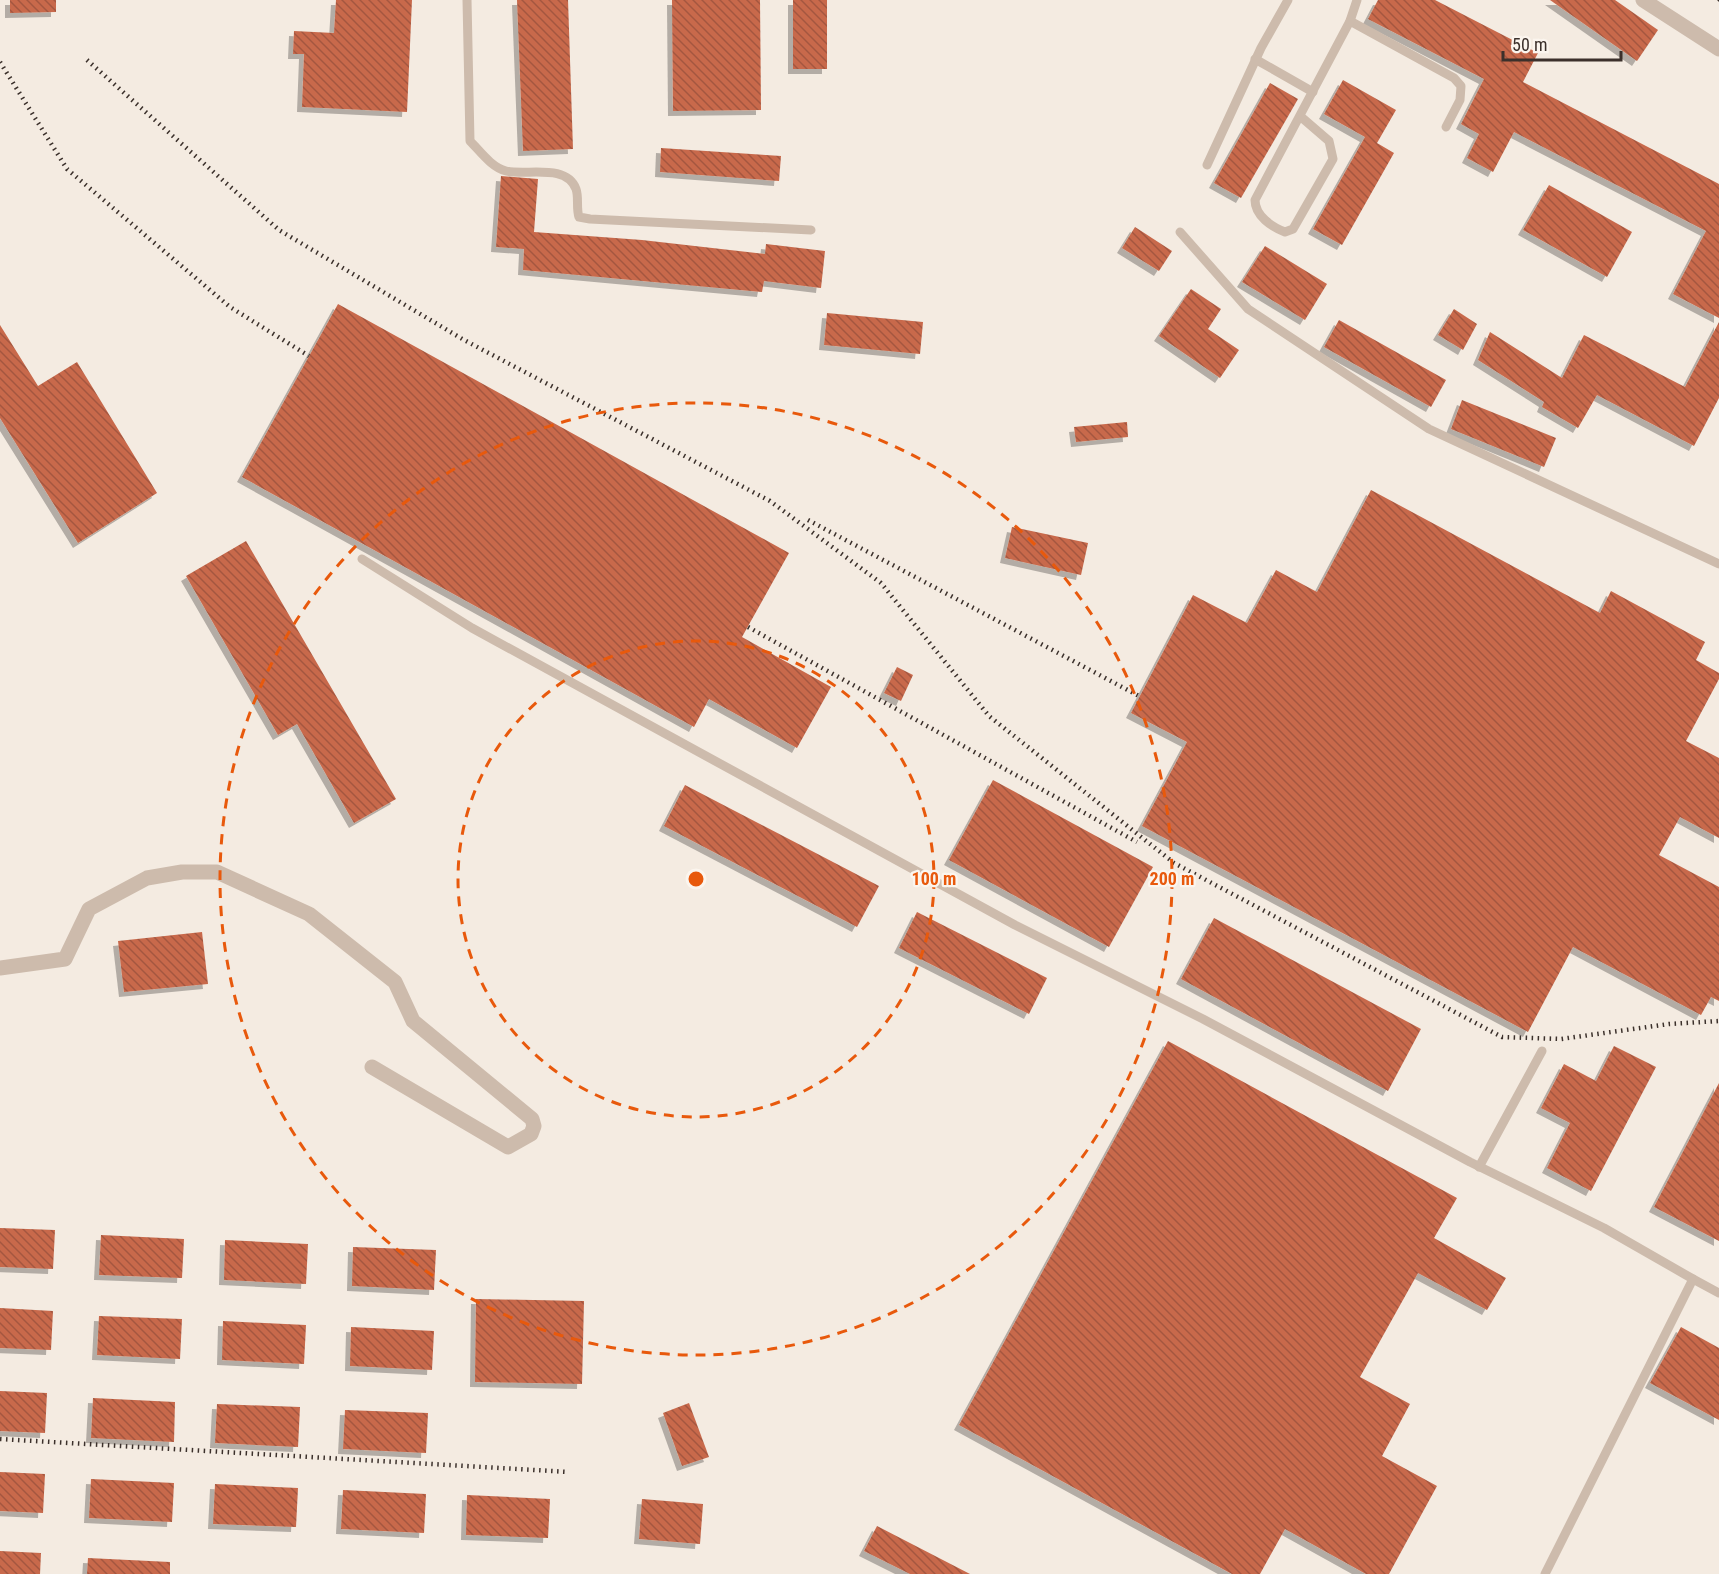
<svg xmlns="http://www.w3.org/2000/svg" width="1719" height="1574" viewBox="0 0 1719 1574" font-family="'Roboto Condensed',sans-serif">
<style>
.building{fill:url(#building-back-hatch);filter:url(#shadow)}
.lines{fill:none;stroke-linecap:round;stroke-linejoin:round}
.lane{stroke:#cdbbac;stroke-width:9}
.street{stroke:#cdbbac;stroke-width:15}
.tram{stroke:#3b302b;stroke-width:1.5}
.rail{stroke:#3b302b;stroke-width:4.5;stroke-dasharray:1.5 4.5;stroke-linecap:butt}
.ring{fill:none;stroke:#e8590c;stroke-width:3;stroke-dasharray:10 8}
.centre{fill:#e8590c;stroke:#fbf5ee;stroke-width:3}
.ring-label{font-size:18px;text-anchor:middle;font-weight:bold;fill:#e8590c;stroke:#fbf5ee;stroke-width:4.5;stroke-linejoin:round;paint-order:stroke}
</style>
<defs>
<pattern id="building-back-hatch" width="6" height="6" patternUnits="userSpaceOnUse" patternTransform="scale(1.5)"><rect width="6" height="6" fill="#c8694b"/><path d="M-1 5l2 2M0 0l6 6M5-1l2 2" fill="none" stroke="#a4573f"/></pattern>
<filter id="shadow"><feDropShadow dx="-5" dy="5" stdDeviation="0" flood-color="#0004"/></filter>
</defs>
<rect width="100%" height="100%" fill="#f4ebe1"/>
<g class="building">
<polygon points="10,0 56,0 56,12 10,13"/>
<polygon points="336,0 412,0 407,112 302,107 304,54 293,54 294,31 334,33"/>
<polygon points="517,0 568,0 573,149 523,151"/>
<polygon points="672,0 760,0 761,110 673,111"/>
<rect x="793" y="0" width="34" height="69"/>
<polygon points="1378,0 1435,0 1538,53 1523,82 1719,184 1719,318 1673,294 1706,231 1514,132 1493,172 1467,158 1479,134 1461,124 1484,79 1368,19"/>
<polygon points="1550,0 1615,0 1658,30 1637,61"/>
<polygon points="1343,80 1396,110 1377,143 1394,153 1342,245 1313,229 1365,137 1324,114"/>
<polygon points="1270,83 1298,99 1241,198 1214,183"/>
<polygon points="661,148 781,156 779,181 660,172"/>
<polygon points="501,176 538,179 534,232 642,240 765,254 766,244 825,251 821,288 764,281 762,292 523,270 524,249 496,247"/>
<polygon points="1549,185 1632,232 1607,277 1523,230"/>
<polygon points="1135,227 1172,251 1159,271 1122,248"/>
<polygon points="1265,246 1327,284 1305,320 1242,282"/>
<polygon points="1191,289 1221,309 1208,329 1239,350 1220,378 1159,336"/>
<polygon points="338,304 789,553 742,637 831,687 797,748 709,699 694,727 242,477"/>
<polygon points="1454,309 1477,324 1463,350 1438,335"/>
<polygon points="827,313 923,322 920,354 824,345"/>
<polygon points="1339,320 1446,380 1431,407 1324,347"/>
<polygon points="1719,322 1719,398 1694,446 1597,395 1578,428 1542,407 1544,402 1478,360 1490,332 1562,378 1584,335 1685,387"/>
<polygon points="0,325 38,386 77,362 157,493 78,543 0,418"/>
<polygon points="1462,400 1556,438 1544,467 1451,429"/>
<polygon points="1127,422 1128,437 1076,442 1074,427"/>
<polygon points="1371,490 1600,613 1611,591 1705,642 1696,660 1719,673 1719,679 1686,741 1719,758 1719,838 1680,817 1659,855 1719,887 1719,1001 1711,997 1701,1015 1573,947 1528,1032 1142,826 1187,742 1131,713 1193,595 1247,623 1276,570 1317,592"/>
<polygon points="1012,527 1088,543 1081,575 1005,558"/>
<polygon points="246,541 396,799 354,823 297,724 278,735 186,576"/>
<polygon points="897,667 913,675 901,701 884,693"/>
<polygon points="993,780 1153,867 1109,947 949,860"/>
<polygon points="685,785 879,886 857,927 664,826"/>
<polygon points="917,912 1047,978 1029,1014 899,948"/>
<polygon points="1214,918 1421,1029 1388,1091 1181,979"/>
<polygon points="202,932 208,984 124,992 118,941"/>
<polygon points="1168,1041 1457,1198 1434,1238 1506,1278 1487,1310 1418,1273 1360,1377 1410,1404 1382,1456 1437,1486 1389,1574 1366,1574 1285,1529 1260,1574 1232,1574 959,1425"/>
<polygon points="1614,1046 1656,1067 1591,1191 1547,1168 1570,1123 1541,1108 1564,1064 1596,1081"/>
<polygon points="1719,1083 1719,1241 1654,1207"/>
<polygon points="0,1228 55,1230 53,1269 0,1267"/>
<polygon points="101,1235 184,1239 182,1278 99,1275"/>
<polygon points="225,1240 308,1244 306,1284 224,1280"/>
<polygon points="353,1247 436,1250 434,1290 352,1286"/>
<polygon points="476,1299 584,1301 582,1384 475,1382"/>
<polygon points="0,1308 53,1311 51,1350 0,1348"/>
<polygon points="99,1316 182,1319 180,1359 97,1355"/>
<polygon points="223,1321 306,1325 304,1364 222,1360"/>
<polygon points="351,1327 434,1331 432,1370 350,1366"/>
<polygon points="1681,1327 1719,1348 1719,1420 1650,1383"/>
<polygon points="0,1391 47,1393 45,1433 0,1431"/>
<polygon points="93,1398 175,1402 174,1442 91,1438"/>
<polygon points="689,1403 709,1457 682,1466 663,1413"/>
<polygon points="217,1404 300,1407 298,1447 215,1443"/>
<polygon points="345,1410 428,1413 426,1453 343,1449"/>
<polygon points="0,1472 45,1474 43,1513 0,1511"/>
<polygon points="91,1479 174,1483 172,1522 89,1518"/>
<polygon points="215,1484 298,1488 296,1527 213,1524"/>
<polygon points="343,1490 426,1494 424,1533 341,1529"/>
<polygon points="467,1495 550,1499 548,1538 466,1535"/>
<polygon points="642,1499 703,1504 700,1544 639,1539"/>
<polygon points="877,1526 970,1574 910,1574 864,1551"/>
<polygon points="0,1551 41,1553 40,1574 0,1574"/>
<polygon points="88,1558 170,1562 170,1574 87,1574"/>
</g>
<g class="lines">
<g class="lane">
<path d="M 467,0 L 470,141 C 480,151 491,167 506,171 C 526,176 566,163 576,189 C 579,197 576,208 579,217 L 590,219 L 811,230"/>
<polyline points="1350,21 1454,78 1461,86 1460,100 1446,127"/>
<polyline points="1255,59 1313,92"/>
<path d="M 1300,116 L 1329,141 L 1333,159 L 1293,229 L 1285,232 C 1272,227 1255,216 1255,200 L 1350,21 L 1357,0"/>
<polyline points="1207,165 1261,48 1288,0"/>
<polyline points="1180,232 1248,309 1429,429 1719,564"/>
<polyline points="362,559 472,628 1015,925 1203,1019 1470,1162 1604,1228 1693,1279"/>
<polyline points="1479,1167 1542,1051"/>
<polyline points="1545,1574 1693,1279 1719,1293"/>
</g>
<g class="street">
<polyline points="1643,0 1719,49"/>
<polyline points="0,968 65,959 89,909 147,878 182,872 217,872 309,914 395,982 413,1021 532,1119 534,1126 531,1134 508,1147 372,1067"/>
</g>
<polyline class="tram" points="1718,0 1719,1"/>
<g class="rail">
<polyline points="87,60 279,230 464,340 770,501 881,583 989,716 1174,863 1502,1037 1561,1039 1669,1024 1719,1021"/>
<polyline points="0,62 67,169 230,307 309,356"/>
<polyline points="808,520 1139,696"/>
<polyline points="748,627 1137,842"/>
<polyline points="0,1439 569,1472"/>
</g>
</g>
<g class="ring">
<circle cx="696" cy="879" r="238"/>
<circle cx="696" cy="879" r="476"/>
</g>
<circle cx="696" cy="879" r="9" class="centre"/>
<g class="ring-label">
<text x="934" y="885">100 m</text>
<text x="1172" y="885">200 m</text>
</g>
<path d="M1503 51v9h118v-9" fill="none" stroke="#3b302b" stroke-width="3"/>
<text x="1512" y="51" font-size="18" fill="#3b302b" stroke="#fbf5ee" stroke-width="4.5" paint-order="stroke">50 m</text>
</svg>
